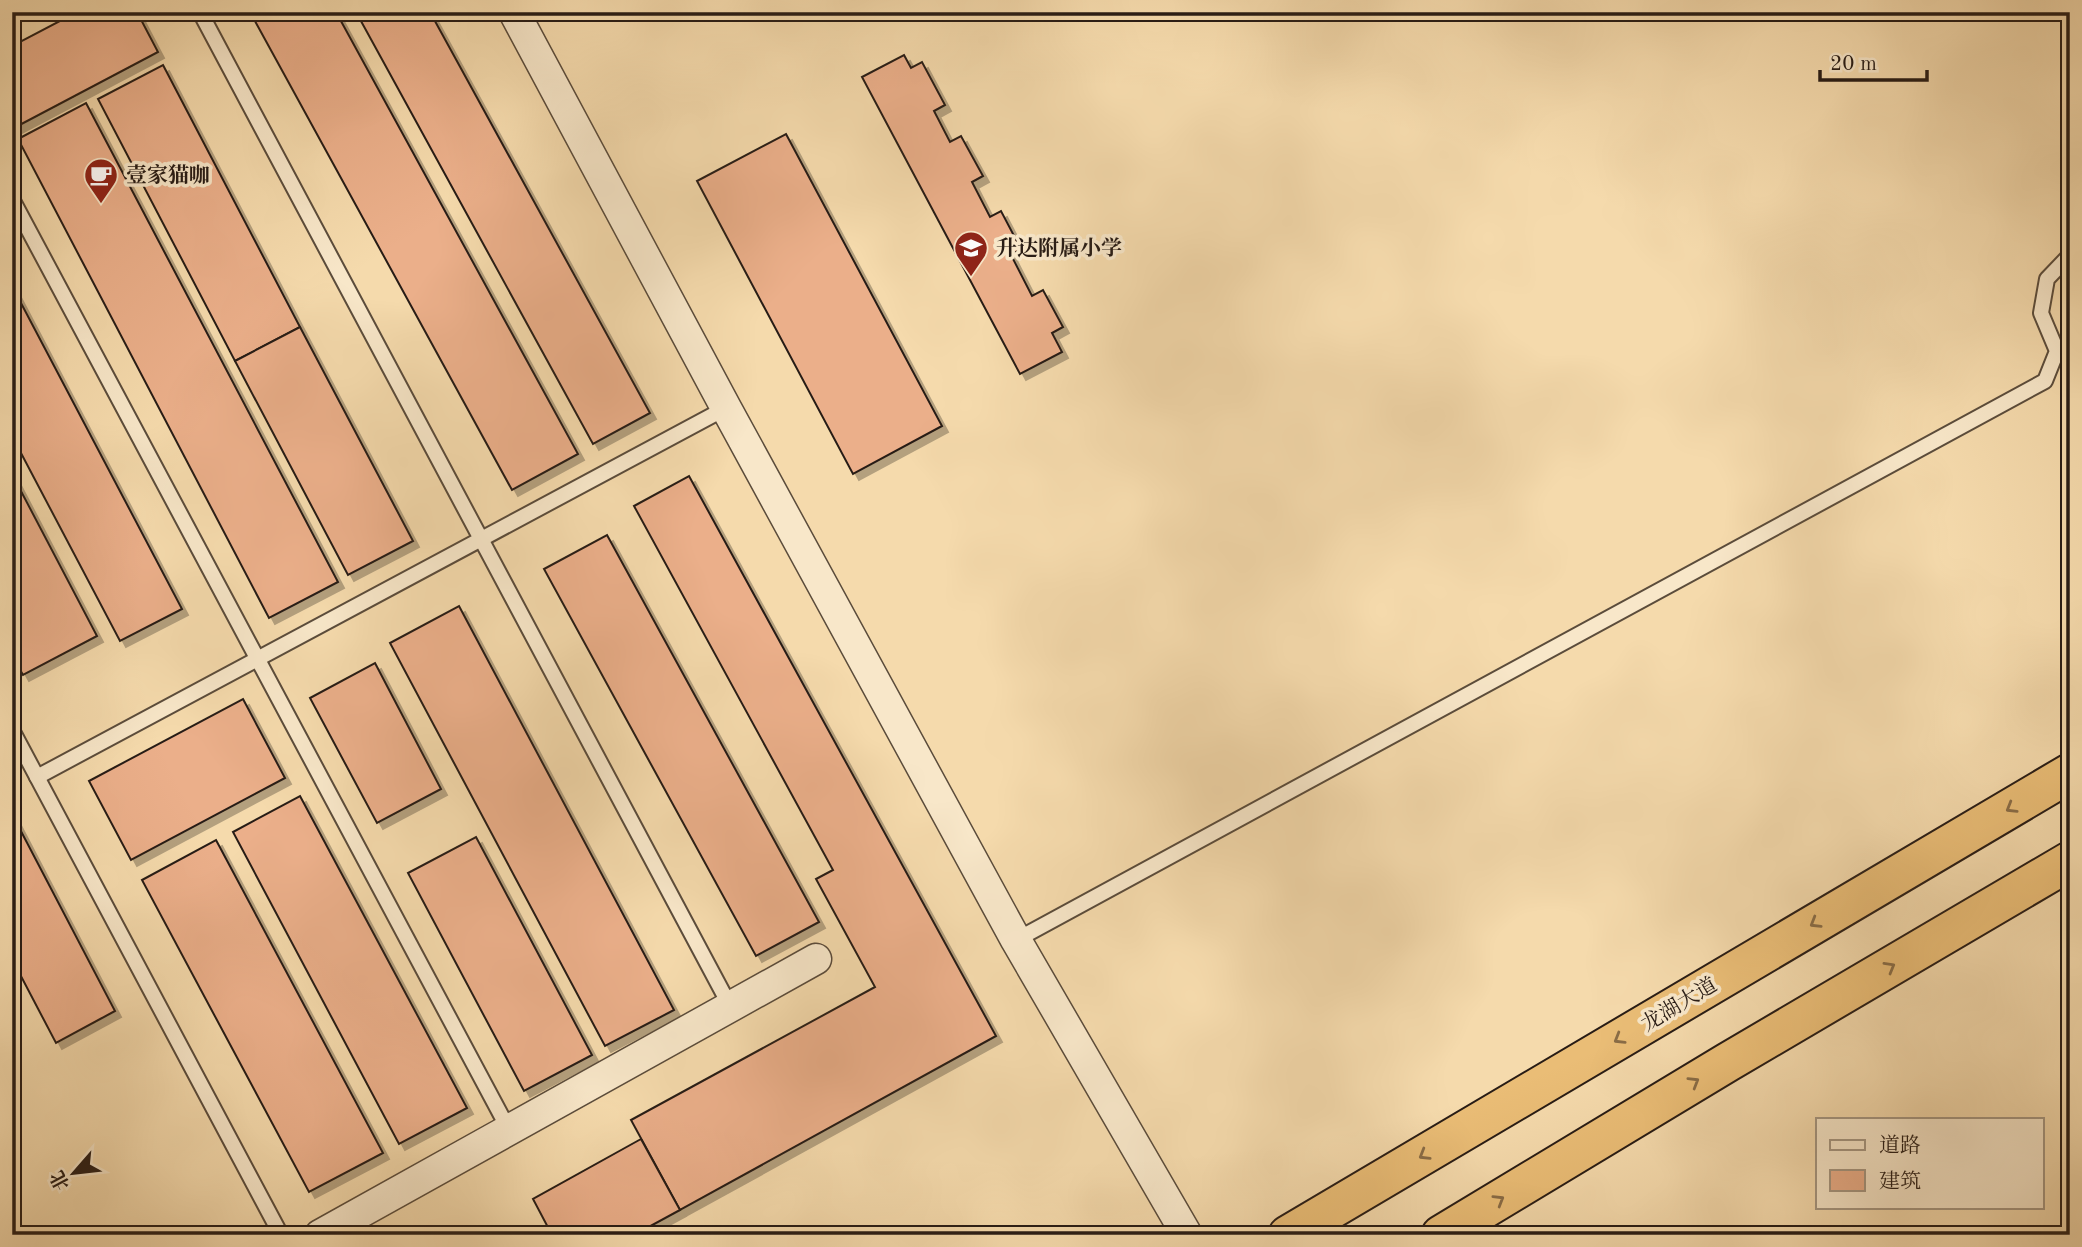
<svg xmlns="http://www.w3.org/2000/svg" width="2082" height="1247" viewBox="0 0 2082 1247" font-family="'Old Standard TT','Noto Serif SC',serif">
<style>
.building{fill:#ebaf8a;stroke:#281c15;stroke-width:2;filter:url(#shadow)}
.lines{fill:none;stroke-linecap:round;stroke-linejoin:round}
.service-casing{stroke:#5b4c3b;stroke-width:18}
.minor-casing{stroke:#5b4c3b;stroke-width:33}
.trunk-casing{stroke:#281c15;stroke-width:42}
.service{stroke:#f8e7c9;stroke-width:14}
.minor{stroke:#f8e7c9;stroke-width:30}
.trunk{stroke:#eabd76;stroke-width:38}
.oneway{stroke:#896c46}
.labels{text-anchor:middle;stroke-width:7;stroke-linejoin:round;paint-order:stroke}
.poi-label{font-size:21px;font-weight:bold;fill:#281c15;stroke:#f8e7c9;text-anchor:start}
.street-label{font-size:21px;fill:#281c15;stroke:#f8e7c9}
</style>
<defs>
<filter id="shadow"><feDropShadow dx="6" dy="6" stdDeviation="0" flood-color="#0004"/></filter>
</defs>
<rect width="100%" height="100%" fill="#f5daac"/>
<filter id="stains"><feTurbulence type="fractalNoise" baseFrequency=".00286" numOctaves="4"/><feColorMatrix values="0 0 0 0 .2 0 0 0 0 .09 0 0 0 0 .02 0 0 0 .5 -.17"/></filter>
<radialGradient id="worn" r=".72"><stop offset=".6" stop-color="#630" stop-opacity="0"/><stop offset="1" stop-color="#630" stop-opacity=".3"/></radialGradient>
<g class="building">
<polygon points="77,12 137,12 158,52 12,129 12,46"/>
<polygon points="250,12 336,12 578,454 512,490"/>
<polygon points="356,12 430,12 650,413 593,444"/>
<polygon points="904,55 911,68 922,62 945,105 934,111 950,142 961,136 983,176 972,182 990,217 1001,211 1021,249 1011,255 1032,296 1043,290 1063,327 1052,333 1062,352 1020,374 862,77"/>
<polygon points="163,65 300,327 235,361 98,99"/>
<polygon points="86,103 338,582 269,618 18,139"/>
<polygon points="786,134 942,426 853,474 697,181"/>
<polygon points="12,286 182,609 120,641 12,436"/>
<polygon points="300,327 413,541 348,575 235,361"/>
<polygon points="12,474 97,636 23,675 12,655"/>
<polygon points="689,476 996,1036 680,1210 631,1120 875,987 816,879 833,870 634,506"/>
<polygon points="607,535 819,922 756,956 544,569"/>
<polygon points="459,606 674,1010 605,1046 390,643"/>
<polygon points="375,663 441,789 377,823 310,698"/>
<polygon points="243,699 285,778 131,860 89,781"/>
<polygon points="300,796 467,1108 399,1144 233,832"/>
<polygon points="12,814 115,1011 56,1043 12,959"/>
<polygon points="476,837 592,1055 524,1091 408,873"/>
<polygon points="216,840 383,1153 309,1192 142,880"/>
<polygon points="641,1139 680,1210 634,1235 552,1235 533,1199"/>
</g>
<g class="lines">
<g class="service-casing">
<g id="service">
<polyline points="200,12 730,1006"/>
<polyline points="12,199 509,1130"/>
<polyline points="12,730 281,1235"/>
<polyline points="37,777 726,408"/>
<polyline points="1016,940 2045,381 2057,351 2041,313 2047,279 2070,255"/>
</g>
</g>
<g class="minor-casing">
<g id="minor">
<polyline points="514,12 726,408 1016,940 1187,1235"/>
<polyline points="320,1235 816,959"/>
</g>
</g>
<g class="trunk-casing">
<g id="trunk">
<polyline points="1288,1235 2070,773"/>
<polyline points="1441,1235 1728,1062 2070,861"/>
</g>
</g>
<use href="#service" class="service"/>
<use href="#minor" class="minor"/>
<use href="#trunk" class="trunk"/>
</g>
<defs><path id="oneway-chevron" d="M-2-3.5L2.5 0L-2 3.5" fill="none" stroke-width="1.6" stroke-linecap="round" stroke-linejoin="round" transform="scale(1.75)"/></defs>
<g class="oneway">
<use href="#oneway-chevron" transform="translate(2011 808) rotate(149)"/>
<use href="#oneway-chevron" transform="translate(1815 923) rotate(149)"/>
<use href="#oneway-chevron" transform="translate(1890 967) rotate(-30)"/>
<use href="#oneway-chevron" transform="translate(1619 1039) rotate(149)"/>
<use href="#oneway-chevron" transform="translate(1694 1082) rotate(-31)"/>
<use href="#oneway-chevron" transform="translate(1424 1155) rotate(149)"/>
<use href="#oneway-chevron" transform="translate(1499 1200) rotate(-31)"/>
</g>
<defs>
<g id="cafe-pin" transform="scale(1.75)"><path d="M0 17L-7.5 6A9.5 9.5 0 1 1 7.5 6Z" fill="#8f2418" stroke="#f8e7c9"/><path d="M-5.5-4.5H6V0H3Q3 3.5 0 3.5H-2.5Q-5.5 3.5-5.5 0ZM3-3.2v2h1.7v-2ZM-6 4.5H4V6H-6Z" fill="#fff"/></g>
<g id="school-pin" transform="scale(1.75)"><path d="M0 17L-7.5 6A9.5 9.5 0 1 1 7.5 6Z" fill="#8f2418" stroke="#f8e7c9"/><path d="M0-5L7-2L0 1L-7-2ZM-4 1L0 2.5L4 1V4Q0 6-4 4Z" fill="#fff"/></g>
</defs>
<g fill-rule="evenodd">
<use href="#cafe-pin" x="101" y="175"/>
<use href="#school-pin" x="971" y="248"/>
</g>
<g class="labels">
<g class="poi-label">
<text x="126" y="182">壹家猫咖</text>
<text x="996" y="255">升达附属小学</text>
</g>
<g class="street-label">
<text transform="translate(1679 1004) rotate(-31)" y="7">龙湖大道</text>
</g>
</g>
<rect width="2082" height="1247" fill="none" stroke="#f5daac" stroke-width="42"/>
<rect x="14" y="14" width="2054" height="1219" fill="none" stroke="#281c15" stroke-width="3.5"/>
<rect x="21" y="21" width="2040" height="1205" fill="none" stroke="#281c15" stroke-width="2"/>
<rect x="1816" y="1118" width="228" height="91" fill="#f8e7c9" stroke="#a59681" stroke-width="2"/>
<rect x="1830" y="1140" width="35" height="10" fill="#f8e7c9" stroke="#a59681" stroke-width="2"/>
<text x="1879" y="1152" font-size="21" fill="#281c15">道路</text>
<rect x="1830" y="1170" width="35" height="21" fill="#ebaf8a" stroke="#a59681" stroke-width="2"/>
<text x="1879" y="1188" font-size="21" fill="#281c15">建筑</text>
<g transform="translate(74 1173) rotate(242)" stroke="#f8e7c9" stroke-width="5" paint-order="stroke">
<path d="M0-5L12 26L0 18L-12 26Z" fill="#281c15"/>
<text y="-10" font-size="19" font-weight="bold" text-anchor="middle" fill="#281c15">北</text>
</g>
<path d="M1820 70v10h107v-10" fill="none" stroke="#281c15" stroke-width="3.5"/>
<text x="1830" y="70" font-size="21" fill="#281c15" stroke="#f8e7c9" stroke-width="5" paint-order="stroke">20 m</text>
<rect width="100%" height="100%" filter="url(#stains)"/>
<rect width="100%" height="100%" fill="url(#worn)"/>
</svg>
